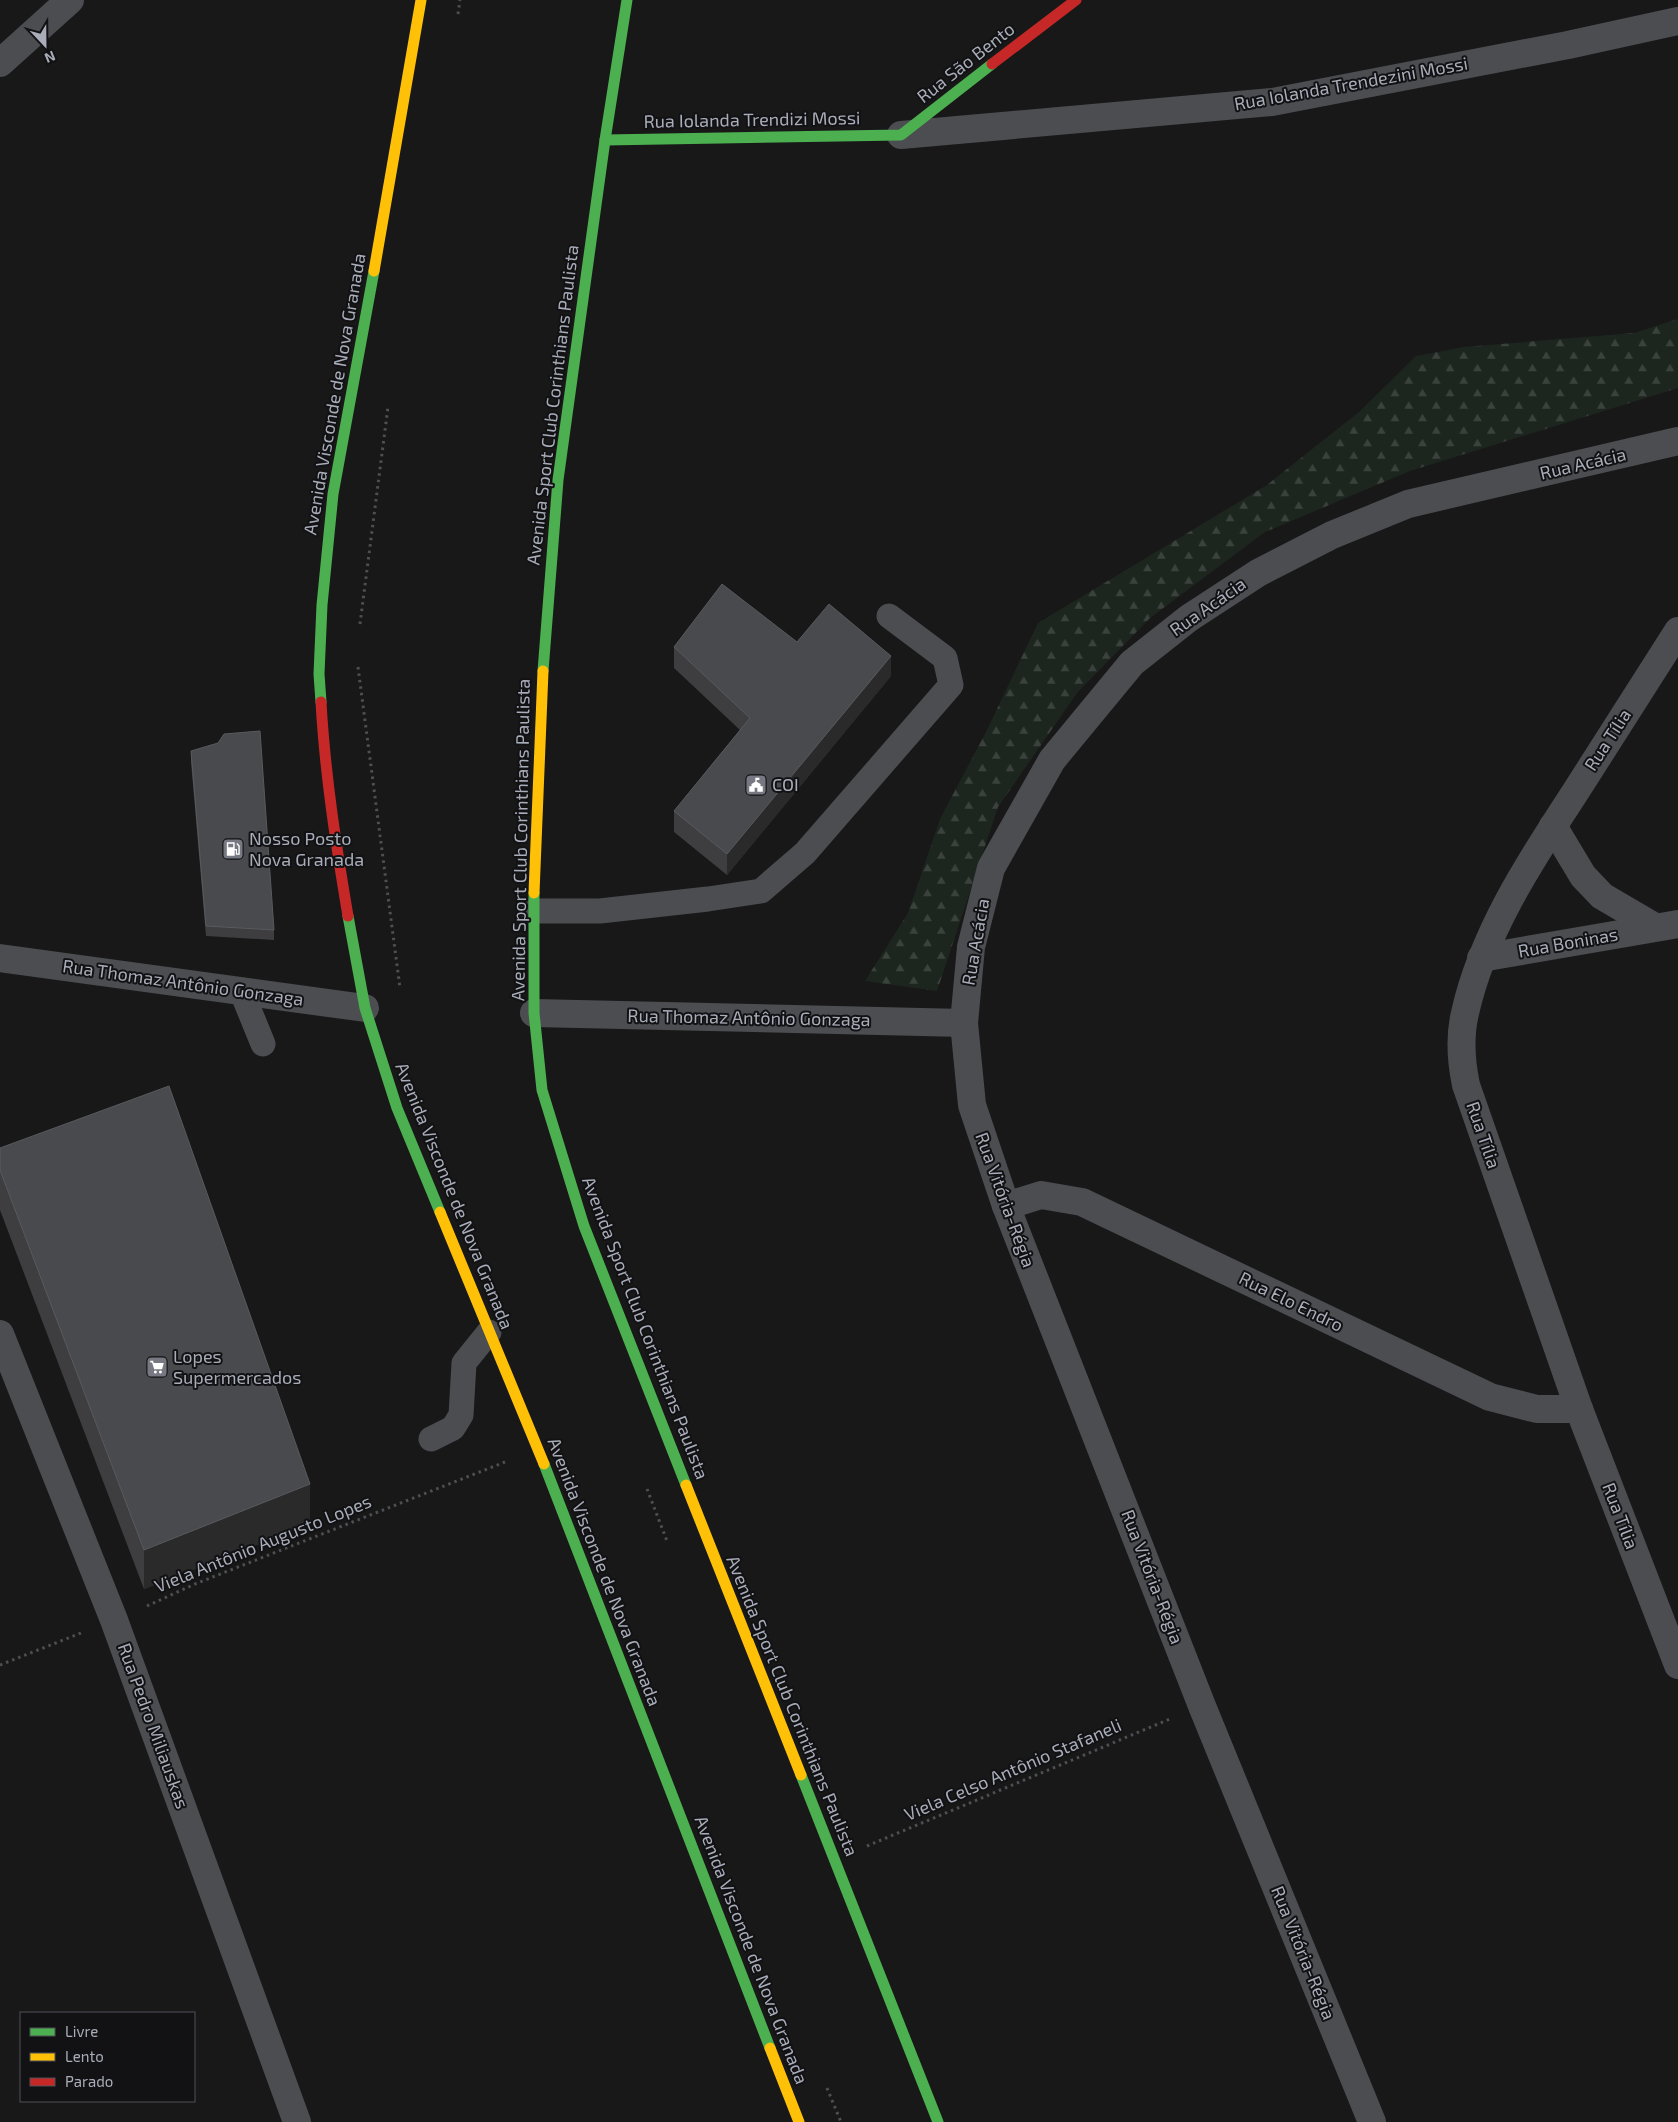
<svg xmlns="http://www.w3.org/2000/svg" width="1678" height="2122" viewBox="0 0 1678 2122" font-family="'Exo 2',sans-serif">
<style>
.forest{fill:url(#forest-firs)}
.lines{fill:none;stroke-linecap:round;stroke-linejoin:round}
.path{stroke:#4e4f52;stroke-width:3;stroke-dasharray:2.5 4;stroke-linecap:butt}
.lane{stroke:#4b4d51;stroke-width:25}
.street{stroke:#4b4d51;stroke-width:28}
.fast{stroke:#4caf50;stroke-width:11}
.slow{stroke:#ffc107;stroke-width:11}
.jam{stroke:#c62828;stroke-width:11}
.wall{fill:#3e3e40}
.shaded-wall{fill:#2a2a2b}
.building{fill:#494a4d;stroke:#585a5e}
.labels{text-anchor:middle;stroke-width:4;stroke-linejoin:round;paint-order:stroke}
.street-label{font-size:18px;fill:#a8adb9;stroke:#121214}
.poi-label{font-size:18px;fill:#a8adb9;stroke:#121214;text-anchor:start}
</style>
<defs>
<pattern id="forest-firs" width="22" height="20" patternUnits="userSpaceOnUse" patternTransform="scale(1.25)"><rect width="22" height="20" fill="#1d251f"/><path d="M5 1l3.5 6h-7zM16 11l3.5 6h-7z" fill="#3b423d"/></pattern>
</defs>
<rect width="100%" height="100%" fill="#181818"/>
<polygon class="forest" points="1678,319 1678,388 1410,471 1265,532 1150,618 1077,693 998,807 937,991 865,981 908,913 940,819 986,732 1038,623 1267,485 1359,412 1416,356 1464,347 1634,333"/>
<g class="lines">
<g class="path">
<polyline points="458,14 460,0"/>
<polyline points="360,624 388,407"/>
<polyline points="358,667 400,988"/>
<polyline points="647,1489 667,1541"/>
<polyline points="147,1606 195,1584 505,1462"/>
<polyline points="0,1665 81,1633"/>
<polyline points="867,1846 1170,1719"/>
<polyline points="827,2088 841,2122"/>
</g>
<g class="lane">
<polyline points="533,911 600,911 708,899 761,891 805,853 951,685 945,658 889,616"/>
<polyline points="241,990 263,1044"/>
<polyline points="431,1439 453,1428 461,1415 464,1363 489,1332"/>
</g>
<g class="street">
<polyline points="0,63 70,0"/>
<polyline points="901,135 1272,102 1568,45 1678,21"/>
<path d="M 1678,631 C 1644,684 1610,737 1576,791 C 1531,860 1483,932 1465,1013 C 1459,1038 1461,1061 1466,1085 L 1579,1409 L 1678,1665"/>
<polyline points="1553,826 1583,876 1602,896 1655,927"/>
<polyline points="0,958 365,1008"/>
<polyline points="1481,958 1678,924"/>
<polyline points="534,1013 964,1023"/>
<polyline points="1006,1206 1041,1195 1082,1202 1490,1397 1537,1409 1579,1409"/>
<polyline points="0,1334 114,1620 297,2122"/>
<polyline points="1372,2122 1202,1706 1006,1206 972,1105 964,1023 971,947 991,868 1052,760 1132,663 1189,618 1258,573 1332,535 1408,504 1678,441"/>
</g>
<g class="fast">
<polyline points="605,140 901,135 992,64"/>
<polyline points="543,671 558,480 605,140 627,0"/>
<polyline points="321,702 319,674 322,605 333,494 374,271"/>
<polyline points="534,893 534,1013 542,1090 584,1226 686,1485"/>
<polyline points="348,916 365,1008 397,1108 440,1212"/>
<polyline points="544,1464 770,2048"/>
<polyline points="801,1775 938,2122"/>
</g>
<g class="slow">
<polyline points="374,271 421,0"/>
<polyline points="534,893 543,671"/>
<polyline points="440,1212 544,1464"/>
<polyline points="686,1485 801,1775"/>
<polyline points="770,2048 799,2122"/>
</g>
<g class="jam">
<polyline points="992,64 1076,0"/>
<path d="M 321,702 C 325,774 336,845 348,916"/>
</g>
</g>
<g class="wall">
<polygon points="674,647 891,676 727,875 674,832 674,811 740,730 674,668"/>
<polygon points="191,751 274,930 274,940 206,936 191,762"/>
<polygon points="0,1148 310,1524 144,1589 0,1210"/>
</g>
<g class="shaded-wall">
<polygon points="891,656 891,676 727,875 727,854"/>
<polygon points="310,1484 310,1524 144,1589 144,1550"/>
</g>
<g class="building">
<polygon points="722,584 797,642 829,604 891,656 727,854 674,811 750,718 674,647"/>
<polygon points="260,731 274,930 206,926 191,751 218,743 224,734"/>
<polygon points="169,1086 310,1484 144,1550 0,1170 0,1148"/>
</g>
<defs>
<g id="civic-square" transform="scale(1.125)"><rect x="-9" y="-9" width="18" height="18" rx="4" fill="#767981" stroke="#121214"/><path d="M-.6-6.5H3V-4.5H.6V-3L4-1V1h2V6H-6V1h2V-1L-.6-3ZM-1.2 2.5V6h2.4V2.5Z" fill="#fff"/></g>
<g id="fuel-square" transform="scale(1.125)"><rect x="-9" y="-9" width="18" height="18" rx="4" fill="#767981" stroke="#121214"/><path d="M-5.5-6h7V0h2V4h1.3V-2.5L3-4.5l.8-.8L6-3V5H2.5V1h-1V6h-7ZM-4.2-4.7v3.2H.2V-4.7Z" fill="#fff"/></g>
<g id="supermarket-square" transform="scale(1.125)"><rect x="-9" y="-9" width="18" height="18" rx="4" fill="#767981" stroke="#121214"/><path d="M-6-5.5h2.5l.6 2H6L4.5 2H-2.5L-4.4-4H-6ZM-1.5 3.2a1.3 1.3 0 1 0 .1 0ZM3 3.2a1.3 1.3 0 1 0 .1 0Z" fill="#fff"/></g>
</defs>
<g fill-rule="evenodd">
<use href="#civic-square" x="756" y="785"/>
<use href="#fuel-square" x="233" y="849"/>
<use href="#supermarket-square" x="157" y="1367"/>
</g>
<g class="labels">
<g class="street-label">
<text transform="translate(966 63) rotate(-38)" y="6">Rua São Bento</text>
<text transform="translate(1351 84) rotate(-10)" y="6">Rua Iolanda Trendezini Mossi</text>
<text transform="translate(752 120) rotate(-1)" y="6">Rua Iolanda Trendizi Mossi</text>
<text transform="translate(335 394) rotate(-80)" y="6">Avenida Visconde de Nova Granada</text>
<text transform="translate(553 405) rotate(-83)" y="6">Avenida Sport Club Corinthians Paulista</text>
<text transform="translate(1583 464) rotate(-13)" y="6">Rua Acácia</text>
<text transform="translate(1208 607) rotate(-35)" y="6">Rua Acácia</text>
<text transform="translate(1608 740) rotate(-57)" y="6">Rua Tília</text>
<text transform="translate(521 840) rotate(-89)" y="6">Avenida Sport Club Corinthians Paulista</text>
<text transform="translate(976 942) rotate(-80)" y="6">Rua Acácia</text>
<text transform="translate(1568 943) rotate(-10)" y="6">Rua Boninas</text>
<text transform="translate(183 983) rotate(8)" y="6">Rua Thomaz Antônio Gonzaga</text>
<text transform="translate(749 1018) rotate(1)" y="6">Rua Thomaz Antônio Gonzaga</text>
<text transform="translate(1483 1135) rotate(71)" y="6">Rua Tília</text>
<text transform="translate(454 1196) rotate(68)" y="6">Avenida Visconde de Nova Granada</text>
<text transform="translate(1005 1200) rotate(70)" y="6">Rua Vitória-Régia</text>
<text transform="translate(1291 1302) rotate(26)" y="6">Rua Elo Endro</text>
<text transform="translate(645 1328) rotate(69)" y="6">Avenida Sport Club Corinthians Paulista</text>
<text transform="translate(1620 1516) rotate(69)" y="6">Rua Tília</text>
<text transform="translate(263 1544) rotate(-22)" y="6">Viela Antônio Augusto Lopes</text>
<text transform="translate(604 1572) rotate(69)" y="6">Avenida Visconde de Nova Granada</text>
<text transform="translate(1152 1577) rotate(69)" y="6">Rua Vitória-Régia</text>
<text transform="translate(792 1706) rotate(68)" y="6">Avenida Sport Club Corinthians Paulista</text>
<text transform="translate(153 1726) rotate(70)" y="6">Rua Pedro Miliauskas</text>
<text transform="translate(1013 1770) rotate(-23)" y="6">Viela Celso Antônio Stafaneli</text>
<text transform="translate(751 1950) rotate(69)" y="6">Avenida Visconde de Nova Granada</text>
<text transform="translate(1303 1953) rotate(68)" y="6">Rua Vitória-Régia</text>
</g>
<g class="poi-label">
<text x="772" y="791">COI</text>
<text x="249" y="845">Nosso Posto<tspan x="249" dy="21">Nova Granada</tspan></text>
<text x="173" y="1363">Lopes<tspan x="173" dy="21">Supermercados</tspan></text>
</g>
</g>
<rect x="20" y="2012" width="175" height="90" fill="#121214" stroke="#4e5056"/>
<rect x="30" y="2028" width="25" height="8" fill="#4caf50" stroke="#4e5056"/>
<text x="65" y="2037" font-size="15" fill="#a8adb9">Livre</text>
<rect x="30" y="2053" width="25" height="8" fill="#ffc107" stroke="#4e5056"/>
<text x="65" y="2062" font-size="15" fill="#a8adb9">Lento</text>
<rect x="30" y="2078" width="25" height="8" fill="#c62828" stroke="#4e5056"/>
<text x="65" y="2087" font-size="15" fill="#a8adb9">Parado</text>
<g transform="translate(45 45) rotate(158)" stroke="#121214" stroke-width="4" paint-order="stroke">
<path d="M0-4L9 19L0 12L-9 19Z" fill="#a8adb9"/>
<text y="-8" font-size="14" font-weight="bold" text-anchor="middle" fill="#a8adb9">N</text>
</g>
</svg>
